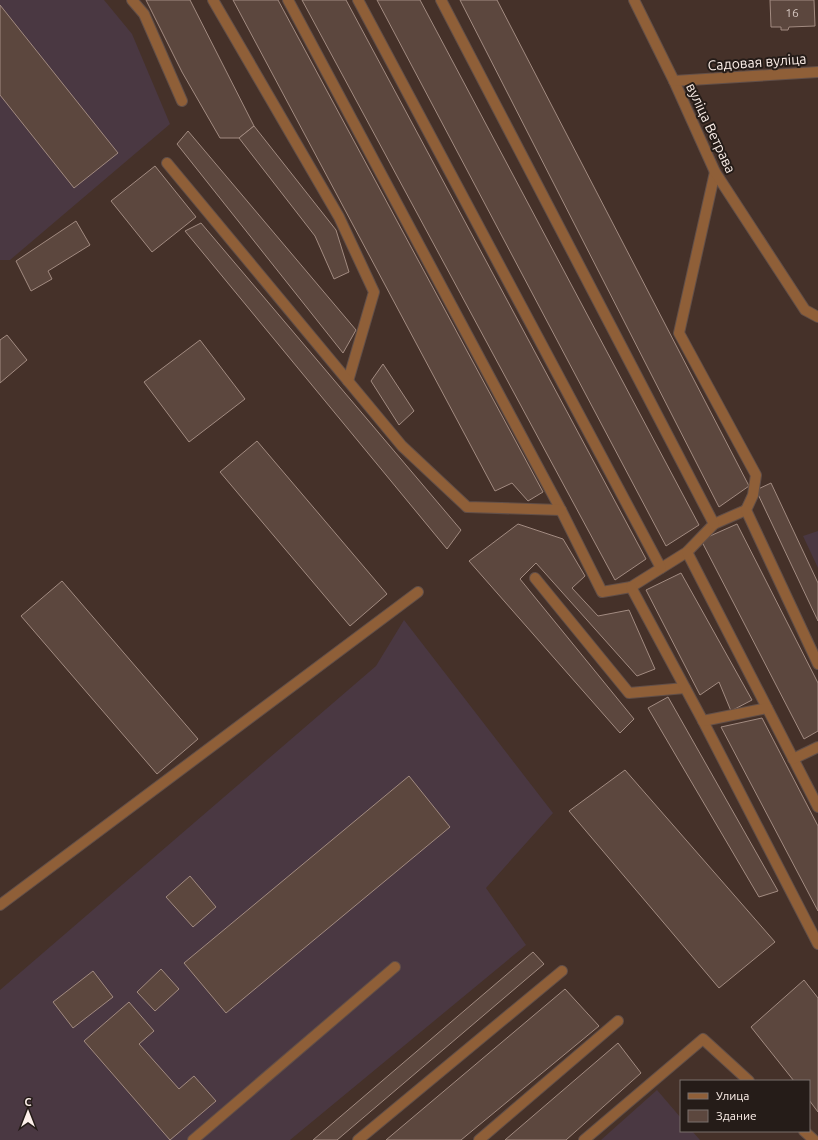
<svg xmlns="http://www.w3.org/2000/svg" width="818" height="1140" viewBox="0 0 818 1140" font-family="Ubuntu,sans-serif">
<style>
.industrial{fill:#4a3842}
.building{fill:#5c473e;stroke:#a28b81}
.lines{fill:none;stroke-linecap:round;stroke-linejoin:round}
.service-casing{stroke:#624f48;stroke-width:12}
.minor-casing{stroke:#624f48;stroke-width:12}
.service{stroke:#8f5f38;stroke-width:10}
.minor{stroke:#8f5f38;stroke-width:10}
.labels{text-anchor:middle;stroke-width:4;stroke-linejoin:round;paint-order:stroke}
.number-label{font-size:12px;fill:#d4c5be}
.street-label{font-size:14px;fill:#fcefe9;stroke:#251c18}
</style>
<rect width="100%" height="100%" fill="#453129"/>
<g class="industrial">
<polygon points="0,0 104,0 132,34 170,124 10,260 0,260"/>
<polygon points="818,531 818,568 803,536"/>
<polygon points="404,620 553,813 486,888 526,945 290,1140 0,1140 0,990 376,666"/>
<polygon points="657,1090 681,1118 681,1131 692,1131 700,1140 601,1140"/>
</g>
<g class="building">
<polygon points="146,0 190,0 254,126 239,138 220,138 182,72"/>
<polygon points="233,0 278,0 543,492 528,501 512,483 495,491"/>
<polygon points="302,0 346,0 646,559 615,580"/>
<polygon points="377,0 420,0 699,525 666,546"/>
<polygon points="460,0 497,0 749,486 719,507"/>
<polygon points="770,0 814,0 815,26 789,27 788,30 781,30 781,27 771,27"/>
<polygon points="0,5 118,153 74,188 0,95"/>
<polygon points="254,126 336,230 349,272 334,279 315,236 239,138"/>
<polygon points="188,131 356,330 343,353 177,144"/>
<polygon points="155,166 196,217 152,252 111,201"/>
<polygon points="76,221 90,245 48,271 52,279 31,291 16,261"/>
<polygon points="201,223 461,530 447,549 185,231"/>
<polygon points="7,335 27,360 0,383 0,340"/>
<polygon points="200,340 245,399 189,442 144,382"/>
<polygon points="383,364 414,411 399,425 371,381"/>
<polygon points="257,441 387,594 350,626 220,472"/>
<polygon points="771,483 818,583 818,621 756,490"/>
<polygon points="518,524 563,539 585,576 572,588 598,616 629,610 655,669 637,676 536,563 520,579 634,719 620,733 469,561"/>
<polygon points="737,524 818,683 818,731 804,739 701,540"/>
<polygon points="681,573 752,700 731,711 719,682 700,695 646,590"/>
<polygon points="62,581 198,739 157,774 21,616"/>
<polygon points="668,697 778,891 759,897 648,708"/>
<polygon points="762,718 818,826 818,911 721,727"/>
<polygon points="625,770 775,942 719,988 569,811"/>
<polygon points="409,776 450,827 226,1013 184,963"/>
<polygon points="190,876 216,907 193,927 166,897"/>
<polygon points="533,952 544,964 337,1140 313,1140"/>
<polygon points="161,969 179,989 155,1011 137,992"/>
<polygon points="93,971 113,997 73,1028 53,1002"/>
<polygon points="804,980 818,998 818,1112 809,1100 809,1081 794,1081 751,1027"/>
<polygon points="565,989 599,1026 461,1140 386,1140"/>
<polygon points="129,1002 154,1031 139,1044 179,1089 194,1076 216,1101 170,1140 84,1041"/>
<polygon points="618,1043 641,1073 566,1140 505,1140"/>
</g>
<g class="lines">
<g class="service-casing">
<g id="service">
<polyline points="132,0 144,14 182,101"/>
<polyline points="213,0 339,217 374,292 348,381"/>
<polyline points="288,0 561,510 602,592 631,587 687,552 714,524 746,510"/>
<polyline points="358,0 661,568"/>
<polyline points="441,0 714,524"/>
<polyline points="167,163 402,446 467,507 561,510"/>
<polyline points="715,172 679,333 756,475 753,495 746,510 818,664"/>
<polyline points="687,552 818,807"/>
<polyline points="535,578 629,693 685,688"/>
<polyline points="631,587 703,721 818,944"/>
<polyline points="703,721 767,708"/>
<polyline points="793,759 818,747"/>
<polyline points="0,905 418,592"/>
<polyline points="804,1131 814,1140"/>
<polyline points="193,1140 395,967"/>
<polyline points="358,1140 562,971"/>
<polyline points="479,1140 618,1021"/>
<polyline points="584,1140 703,1039 749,1081"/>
</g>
</g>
<g class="minor-casing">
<g id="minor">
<polyline points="634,0 674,81 715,172 805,310 818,317"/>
<polyline points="674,81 818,72"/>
</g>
</g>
<use href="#service" class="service"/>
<use href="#minor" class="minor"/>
</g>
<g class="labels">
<g class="number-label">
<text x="792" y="17">16</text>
</g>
<g class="street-label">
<text transform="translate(757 62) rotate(-4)" y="5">Садовая вуліца</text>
<text transform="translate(711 128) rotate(65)" y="5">вуліца Ветрава</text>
</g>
</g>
<rect x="680" y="1080" width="130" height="52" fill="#251c18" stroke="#7b706c"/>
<rect x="688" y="1093" width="20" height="6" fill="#8f5f38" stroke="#7b706c"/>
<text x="716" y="1100" font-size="12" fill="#fcefe9">Улица</text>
<rect x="688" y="1110" width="20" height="12" fill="#5c473e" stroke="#7b706c"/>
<text x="716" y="1120" font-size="12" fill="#fcefe9">Здание</text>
<g transform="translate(28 1112)" stroke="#251c18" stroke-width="3" paint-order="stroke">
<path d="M0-3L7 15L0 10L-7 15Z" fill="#fcefe9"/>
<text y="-6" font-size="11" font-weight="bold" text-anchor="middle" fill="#fcefe9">С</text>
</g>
</svg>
